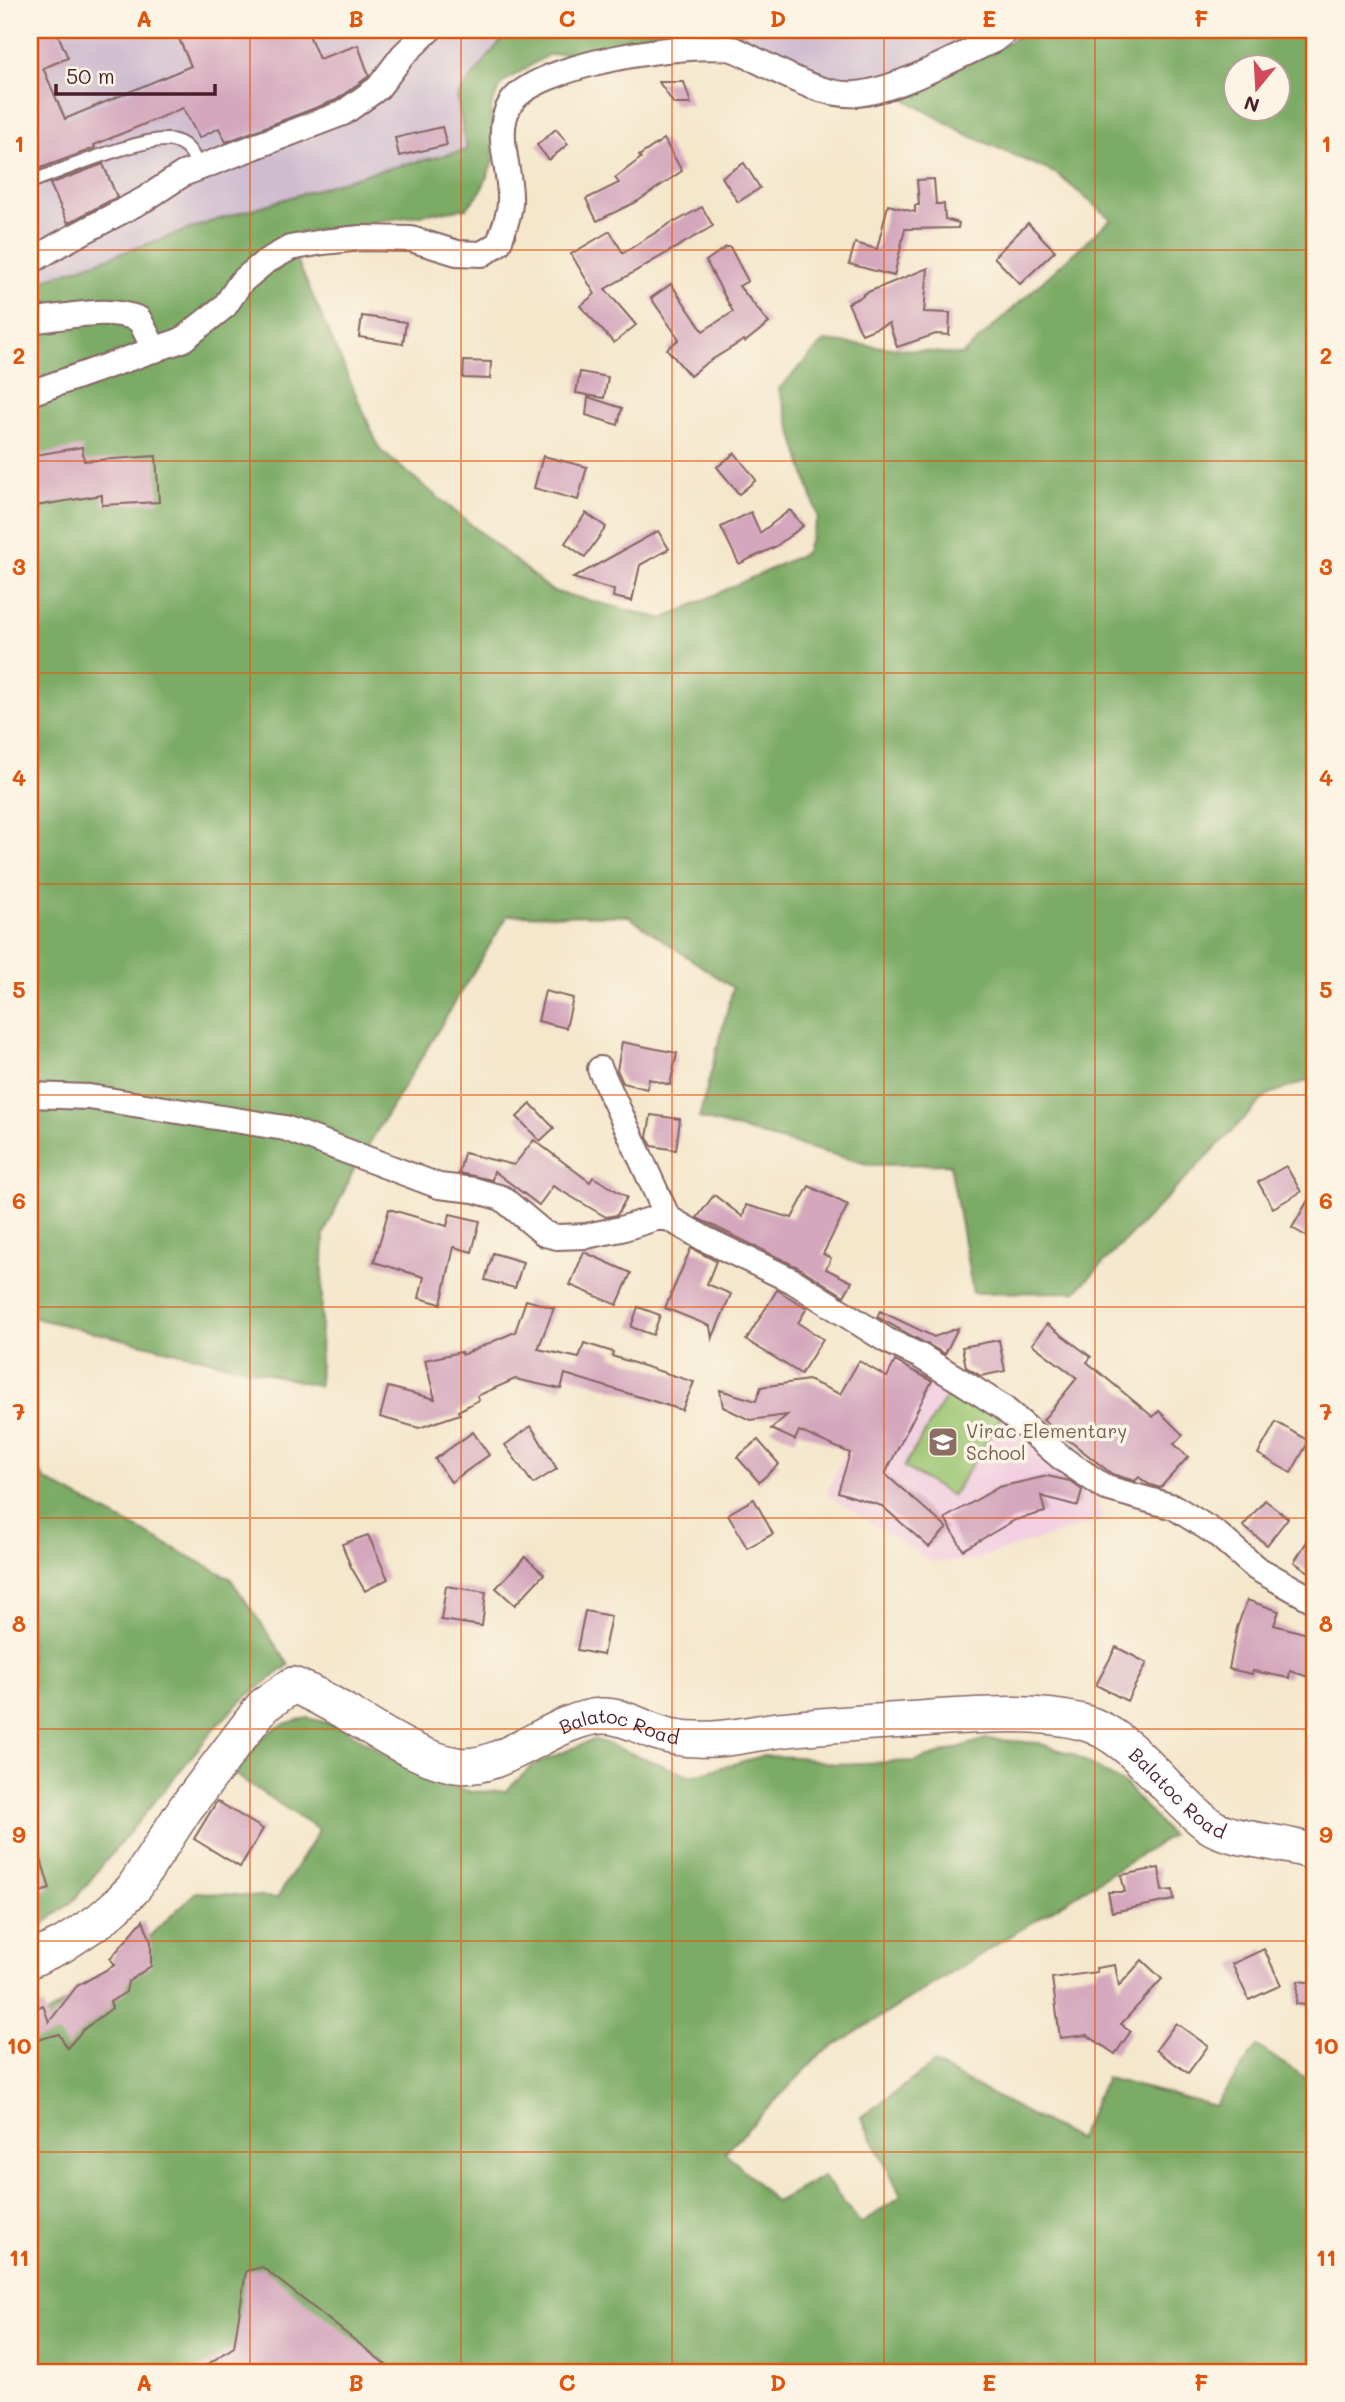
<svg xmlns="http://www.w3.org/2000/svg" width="1345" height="2402" viewBox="0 0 1345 2402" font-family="Mali,sans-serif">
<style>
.built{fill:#f2cfe1}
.industrial{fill:#cfbdcf}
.green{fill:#9bc673;stroke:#72724f;stroke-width:2}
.forest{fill:#7cab65;stroke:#636548;stroke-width:2;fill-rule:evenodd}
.building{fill:#d4a7bd}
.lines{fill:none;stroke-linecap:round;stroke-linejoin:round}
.service-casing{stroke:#866563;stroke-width:16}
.minor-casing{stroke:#866563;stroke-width:28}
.secondary-casing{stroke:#866563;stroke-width:38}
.service{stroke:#fff;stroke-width:12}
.minor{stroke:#fff;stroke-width:24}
.secondary{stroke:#fff;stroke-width:35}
.grid{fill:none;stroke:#e0560e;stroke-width:2;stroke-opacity:0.55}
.labels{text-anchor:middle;stroke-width:7;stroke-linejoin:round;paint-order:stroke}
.education-label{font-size:19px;fill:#785e54;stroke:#fcf5e5;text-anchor:start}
.street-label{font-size:19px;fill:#4a1f2b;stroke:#fcf5e5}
.neatline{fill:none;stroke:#e0560e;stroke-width:2.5}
.grid-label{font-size:23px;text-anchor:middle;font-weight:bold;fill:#e0560e}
</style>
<rect width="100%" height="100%" fill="#fcf5e5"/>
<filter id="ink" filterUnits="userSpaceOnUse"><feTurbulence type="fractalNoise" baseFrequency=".0143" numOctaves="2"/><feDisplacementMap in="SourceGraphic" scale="14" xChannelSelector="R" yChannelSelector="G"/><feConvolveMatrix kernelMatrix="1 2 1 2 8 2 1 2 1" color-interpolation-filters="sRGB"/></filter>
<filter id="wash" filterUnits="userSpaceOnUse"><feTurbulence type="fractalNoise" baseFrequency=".00686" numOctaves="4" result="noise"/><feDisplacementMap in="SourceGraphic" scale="28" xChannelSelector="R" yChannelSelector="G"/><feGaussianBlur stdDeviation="1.57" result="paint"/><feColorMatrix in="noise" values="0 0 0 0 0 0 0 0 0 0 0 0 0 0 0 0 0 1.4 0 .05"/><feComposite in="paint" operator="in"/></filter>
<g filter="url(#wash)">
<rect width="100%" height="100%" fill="#f4e7cc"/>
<polygon class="built" points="892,1350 934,1370 1091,1486 1104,1519 969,1561 932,1562 826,1494"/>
<g class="industrial">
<polygon points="30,30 509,30 457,97 467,150 369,173 210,222 30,285"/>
<polygon points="744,30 1028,30 988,55 878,80 837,81 774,58 737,37"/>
</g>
<polygon class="green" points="953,1386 1002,1416 952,1496 904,1467"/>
<g class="forest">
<path d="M 509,30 L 744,30 L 737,37 L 548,55 L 502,83 L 491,106 L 494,159 L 481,191 L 467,208 L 286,235 L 380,450 L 552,591 L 663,619 L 805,553 L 818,517 L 779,389 L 824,341 L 962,355 L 1111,219 L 1057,174 L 968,135 L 894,93 L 988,55 L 1028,30 L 1315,30 L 1315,1078 L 1267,1095 L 1075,1292 L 973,1293 L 950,1164 L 871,1165 L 699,1118 L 733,988 L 628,916 L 508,915 L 355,1167 L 324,1234 L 319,1386 L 30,1317 L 30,285 L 210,222 L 369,173 L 467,150 L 457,97 ZM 1236,66 L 1278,66 L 1278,108 L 1236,108 Z"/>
<polygon points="30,1456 45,1480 230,1578 289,1665 246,1697 219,1723 74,1900 30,1935"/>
<path d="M 308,1718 L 340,1726 L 425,1779 L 471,1792 L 506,1791 L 533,1765 L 595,1739 L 690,1776 L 762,1756 L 799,1757 L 835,1764 L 916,1761 L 986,1739 L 1038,1743 L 1074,1755 L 1126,1785 L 1171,1836 L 821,2054 L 725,2152 L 776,2202 L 823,2176 L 861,2224 L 901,2196 L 861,2117 L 934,2064 L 1078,2140 L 1106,2078 L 1215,2106 L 1257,2046 L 1315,2084 L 1315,2372 L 30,2372 L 30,2027 L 123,1961 L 196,1892 L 277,1898 L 319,1830 L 231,1772 C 256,1744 269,1723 308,1718 Z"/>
</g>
<g id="blocks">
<g class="building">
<polygon points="30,30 56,30 68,58 43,68 65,119 191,66 175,30 307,30 319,59 358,45 369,76 336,100 226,142 219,128 199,138 183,108 94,145 95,148 30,172"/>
<polygon points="659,82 684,82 691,104 674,104"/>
<polygon points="442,127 447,145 399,156 395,138"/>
<polygon points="556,129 568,144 549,160 537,145"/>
<polygon points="664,139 682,171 638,201 597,221 586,199 619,183 615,178 641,158 639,156"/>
<polygon points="744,163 760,188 738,202 722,177"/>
<polygon points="103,164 117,197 68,223 50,184"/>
<polygon points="934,179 936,204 944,204 945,219 959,223 958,228 905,229 894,276 849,264 855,243 877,249 888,205 915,212 915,205 919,205 917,180"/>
<polygon points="702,207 713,226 605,289 636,325 614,343 580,306 595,294 571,254 610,231 623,253 674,221 675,222"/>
<polygon points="1028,223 1055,251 1020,284 994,257"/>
<polygon points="726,247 730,247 748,281 739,286 769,323 745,342 744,340 705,364 690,376 667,349 679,339 651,298 671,284 703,331 733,312 706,261"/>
<polygon points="928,268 924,312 950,313 949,335 936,334 897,347 889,323 862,334 848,303 863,296 863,294"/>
<polygon points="362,316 406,322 403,344 359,337"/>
<polygon points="464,361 491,362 490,379 463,378"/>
<polygon points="580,372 608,377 604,398 576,393"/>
<polygon points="588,397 622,408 618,425 586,415"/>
<polygon points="82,447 84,461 156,456 159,502 102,505 102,495 30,507 30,456"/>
<polygon points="735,453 756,480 739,494 717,467"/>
<polygon points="543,456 587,467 578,500 534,488"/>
<polygon points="790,510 803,526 775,547 739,564 721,527 751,512 760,533"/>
<polygon points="586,513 606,527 585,557 565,543"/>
<polygon points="658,531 669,549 640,565 632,601 613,597 614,590 573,578"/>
<polygon points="545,991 573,998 566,1028 538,1021"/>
<polygon points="622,1042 677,1053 670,1085 649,1079 647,1089 623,1083 617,1070"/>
<polygon points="531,1104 554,1128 540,1141 517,1117"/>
<polygon points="651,1115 680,1119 676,1150 652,1146 647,1137"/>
<polygon points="534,1140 590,1182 593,1177 627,1197 617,1215 606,1217 553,1186 539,1205 494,1171 492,1180 459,1173 464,1153 514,1165"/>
<polygon points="1286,1166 1301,1192 1273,1208 1258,1182"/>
<polygon points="809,1186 848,1205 823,1254 831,1258 826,1269 852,1282 844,1296 800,1268 697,1218 714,1195 743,1217 746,1205 792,1218"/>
<polygon points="1315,1188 1315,1241 1292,1228"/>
<polygon points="389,1209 447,1226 450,1214 480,1221 472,1252 454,1247 441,1304 419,1298 424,1277 374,1262"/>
<polygon points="691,1248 716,1261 707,1284 731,1294 712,1339 710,1326 665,1308"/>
<polygon points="584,1252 631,1273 617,1305 570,1285"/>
<polygon points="493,1253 523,1262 515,1288 485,1280"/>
<polygon points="777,1290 807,1308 798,1323 823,1339 801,1374 746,1340"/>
<polygon points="526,1300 554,1308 538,1349 579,1358 584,1343 613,1352 612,1356 694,1382 682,1410 565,1374 561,1389 515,1379 477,1396 479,1400 458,1411 460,1414 419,1428 380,1417 388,1387 435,1399 425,1360 461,1352 462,1355 515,1332"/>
<polygon points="638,1307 660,1315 653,1335 631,1327"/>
<polygon points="880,1311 934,1337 958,1328 945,1354 877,1317"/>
<polygon points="1047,1324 1091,1357 1087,1362 1153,1417 1159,1411 1183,1435 1174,1444 1188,1457 1160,1488 1148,1484 1139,1477 1135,1481 1112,1474 1043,1420 1077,1378 1032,1344"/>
<polygon points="999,1340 1005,1371 981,1376 966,1367 962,1347"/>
<polygon points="859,1361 887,1377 895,1361 932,1381 885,1474 947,1528 929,1547 882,1506 838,1492 850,1453 799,1431 795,1440 771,1429 787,1415 750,1420 723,1407 720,1390 756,1401 761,1387 808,1380 840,1394"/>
<polygon points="1276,1422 1309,1441 1291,1473 1258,1454"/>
<polygon points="531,1426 557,1469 533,1484 505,1445"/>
<polygon points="473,1432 489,1455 451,1482 435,1459"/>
<polygon points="758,1440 779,1464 759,1482 737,1457"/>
<polygon points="1047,1476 1070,1481 1082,1490 1078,1506 1041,1496 1045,1512 1015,1520 963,1550 945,1518 999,1487"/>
<polygon points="754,1499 773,1534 747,1548 728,1514"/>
<polygon points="1265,1500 1288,1518 1267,1545 1243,1526"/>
<polygon points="1315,1529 1315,1576 1294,1562"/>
<polygon points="368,1535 388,1579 365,1591 351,1567 342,1544"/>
<polygon points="525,1557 544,1574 515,1605 496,1588"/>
<polygon points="446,1586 486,1592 482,1626 441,1620"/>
<polygon points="1247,1600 1279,1611 1274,1625 1315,1636 1315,1679 1290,1671 1289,1678 1253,1671 1252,1674 1229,1669 1237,1628"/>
<polygon points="585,1611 611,1616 603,1655 577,1650"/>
<polygon points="1116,1647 1147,1663 1127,1701 1096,1685"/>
<polygon points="217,1801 263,1829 240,1867 194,1839"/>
<polygon points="34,1836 50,1889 30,1895 30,1837"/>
<polygon points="1159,1868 1162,1891 1173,1890 1174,1900 1112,1912 1108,1892 1125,1892 1121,1875"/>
<polygon points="143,1920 151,1942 151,1966 128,1982 126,1992 110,2002 112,2008 83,2030 67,2048 59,2034 30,2042 30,2011 43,2005 49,2022 77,1986 115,1965 110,1959"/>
<polygon points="1264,1949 1281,1985 1249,2000 1232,1964"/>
<polygon points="1142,1960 1162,1979 1121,2024 1131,2031 1115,2054 1087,2035 1060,2038 1052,1978 1097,1972 1096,1968 1115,1965 1119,1986"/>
<polygon points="1298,1981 1315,1983 1315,2006 1296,2004"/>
<polygon points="1176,2023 1208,2046 1188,2073 1156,2050"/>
<polygon points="262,2267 395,2372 196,2372 234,2347 246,2271"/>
</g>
</g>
</g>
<g filter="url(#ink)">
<use href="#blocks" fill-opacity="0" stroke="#866563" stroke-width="2"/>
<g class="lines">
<g class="service-casing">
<path id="service" d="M 30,182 C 59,172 148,133 175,141 C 189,145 193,155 199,168"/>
</g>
<g class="minor-casing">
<g id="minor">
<polyline points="30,262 60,244 145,199 183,174 343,113 378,88 403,55 429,30"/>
<path d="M 30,321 C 66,317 105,306 139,319 L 155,350"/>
<path d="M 30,393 L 182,340 L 225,306 L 241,282 L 265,262 L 290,248 L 323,242 L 361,238 L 411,239 L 457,253 L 482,254 L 499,243 C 503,230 510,215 510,202 C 512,171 492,132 511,103 C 536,64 688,41 732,49 C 740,51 749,57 756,60 C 785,74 823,97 856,94 C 896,91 956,57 994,40 L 1007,30"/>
<polyline points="600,1069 668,1218"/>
<polyline points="30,1095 89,1097 285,1128 439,1186 474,1190 502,1198 545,1234 557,1237 586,1236 621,1229 656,1218 668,1218 705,1239 793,1281 886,1340 920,1356 961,1381 1002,1407 1063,1459 1106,1488 1174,1507 1217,1534 1256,1568 1315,1601"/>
</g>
</g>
<g class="secondary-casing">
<g id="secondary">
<path id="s1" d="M 30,1960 L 62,1945 L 100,1920 L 116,1906 L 133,1889 L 185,1809 L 263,1706 L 293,1685 C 347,1706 400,1755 456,1765 C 501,1773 553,1719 601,1716 C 621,1715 641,1727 659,1733 C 671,1737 684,1739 697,1739 C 725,1741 751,1733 779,1730 C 830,1724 882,1722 933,1718 C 982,1715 1034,1710 1082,1722 C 1133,1735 1167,1795 1209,1825 C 1231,1841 1287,1841 1315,1853"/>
</g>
</g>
<use href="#service" class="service"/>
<use href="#minor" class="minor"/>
<use href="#secondary" class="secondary"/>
</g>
</g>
<path class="grid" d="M 250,30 L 250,2372M 461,30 L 461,2372M 672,30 L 672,2372M 884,30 L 884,2372M 1095,30 L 1095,2372M 30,250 L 1315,250M 30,461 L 1315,461M 30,673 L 1315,673M 30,884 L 1315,884M 30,1095 L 1315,1095M 30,1307 L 1315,1307M 30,1518 L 1315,1518M 30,1729 L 1315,1729M 30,1941 L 1315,1941M 30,2152 L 1315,2152"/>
<defs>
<g id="school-square" transform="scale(1.575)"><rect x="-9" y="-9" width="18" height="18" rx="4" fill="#8d6e63" stroke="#fcf5e5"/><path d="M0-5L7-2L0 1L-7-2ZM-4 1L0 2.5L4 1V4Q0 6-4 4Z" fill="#fff"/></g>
</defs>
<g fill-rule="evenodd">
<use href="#school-square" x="943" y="1442"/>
</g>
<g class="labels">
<g class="education-label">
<text x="966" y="1438">Virac Elementary<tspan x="966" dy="22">School</tspan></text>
</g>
<g class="street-label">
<text dy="7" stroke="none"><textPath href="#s1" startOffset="744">Balatoc Road</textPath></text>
<text dy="7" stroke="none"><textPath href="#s1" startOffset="1332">Balatoc Road</textPath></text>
</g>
</g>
<rect width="1345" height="2402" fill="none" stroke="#fcf5e5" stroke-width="77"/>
<g transform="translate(1257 88) rotate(198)"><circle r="33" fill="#fcf5e5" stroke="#b59f9b" stroke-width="2"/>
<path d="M0-5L12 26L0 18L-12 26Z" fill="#d1495b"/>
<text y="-10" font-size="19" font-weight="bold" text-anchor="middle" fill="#4a1f2b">N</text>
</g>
<path d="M56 84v10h159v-10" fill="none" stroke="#4a1f2b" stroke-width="3.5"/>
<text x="66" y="84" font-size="21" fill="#4a1f2b" stroke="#fcf5e5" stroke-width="5" paint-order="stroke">50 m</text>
<rect x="38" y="38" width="1268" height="2326" class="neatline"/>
<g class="grid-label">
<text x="144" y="27">A</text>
<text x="356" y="27">B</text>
<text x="567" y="27">C</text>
<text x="778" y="27">D</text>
<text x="989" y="27">E</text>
<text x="1201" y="27">F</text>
<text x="19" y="152">1</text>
<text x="1326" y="152">1</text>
<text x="19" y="364">2</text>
<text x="1326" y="364">2</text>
<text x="19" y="575">3</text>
<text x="1326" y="575">3</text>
<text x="19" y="786">4</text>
<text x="1326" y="786">4</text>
<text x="19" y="998">5</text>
<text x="1326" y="998">5</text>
<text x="19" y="1209">6</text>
<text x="1326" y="1209">6</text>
<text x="19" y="1420">7</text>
<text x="1326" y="1420">7</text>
<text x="19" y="1632">8</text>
<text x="1326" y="1632">8</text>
<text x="19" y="1843">9</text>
<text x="1326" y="1843">9</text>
<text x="19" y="2054">10</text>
<text x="1326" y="2054">10</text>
<text x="19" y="2266">11</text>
<text x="1326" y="2266">11</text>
<text x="144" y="2391">A</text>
<text x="356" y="2391">B</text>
<text x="567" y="2391">C</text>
<text x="778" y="2391">D</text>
<text x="989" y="2391">E</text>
<text x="1201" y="2391">F</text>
</g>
</svg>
